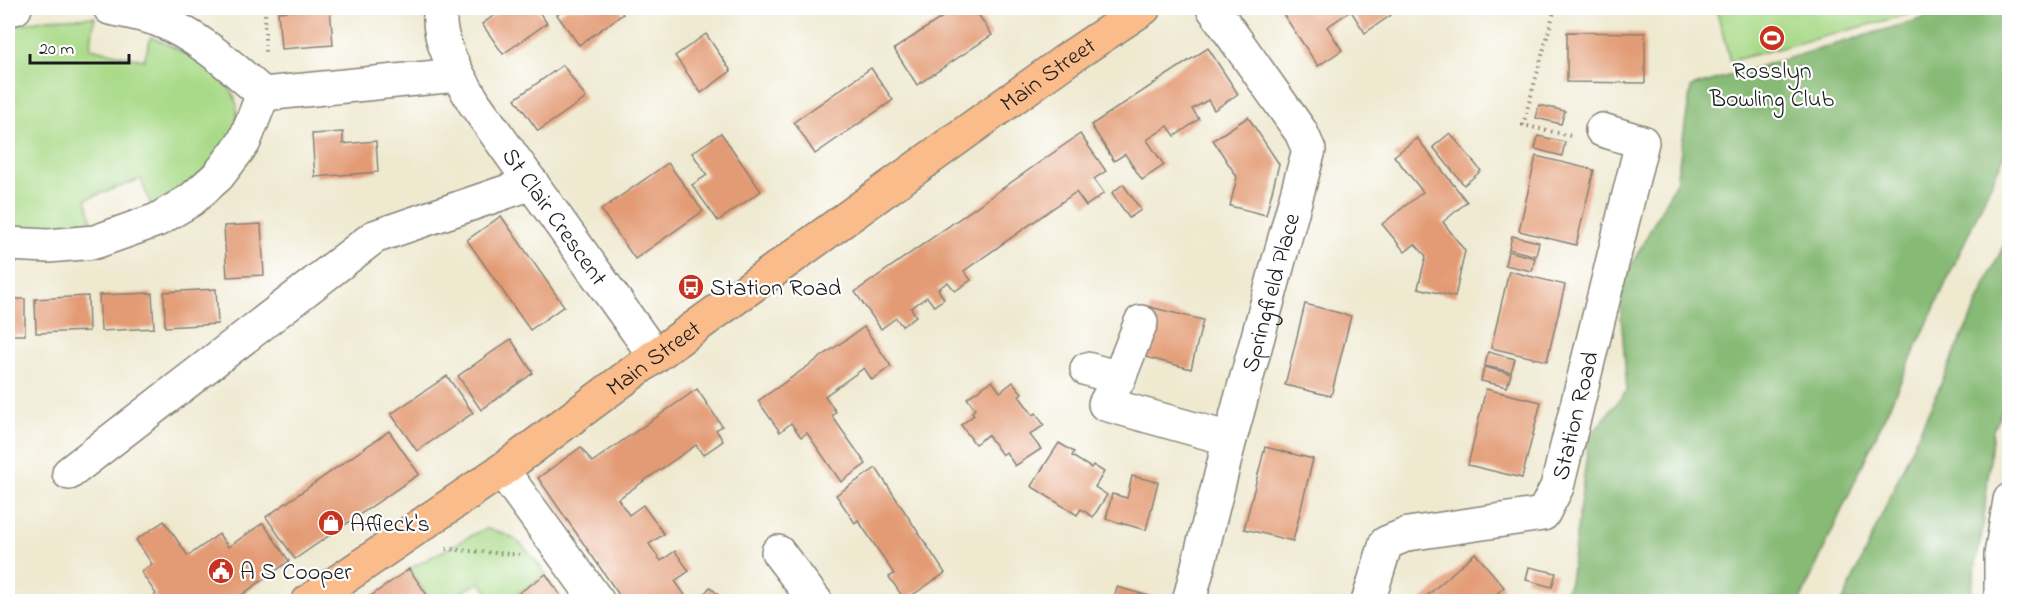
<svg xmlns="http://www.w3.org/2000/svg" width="2017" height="609" viewBox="0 0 2017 609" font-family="'Indie Flower',sans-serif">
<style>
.green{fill:#a9da88;stroke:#627b52;stroke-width:1.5}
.forest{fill:#86ba74;stroke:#516b48;stroke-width:1.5}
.building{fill:#e39b75}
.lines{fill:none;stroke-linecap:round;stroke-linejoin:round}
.minor-casing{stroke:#868276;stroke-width:36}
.major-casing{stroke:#868276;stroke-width:36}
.path{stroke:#868276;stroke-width:4;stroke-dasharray:1.5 4.5;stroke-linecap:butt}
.minor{stroke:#fff;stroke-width:33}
.major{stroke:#fabc8b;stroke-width:33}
.labels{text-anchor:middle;stroke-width:4.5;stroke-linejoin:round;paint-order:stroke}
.poi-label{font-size:24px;fill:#1c1c1c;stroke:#fff;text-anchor:start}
.street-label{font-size:24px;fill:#1c1c1c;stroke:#fff}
</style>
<rect width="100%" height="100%" fill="#fff"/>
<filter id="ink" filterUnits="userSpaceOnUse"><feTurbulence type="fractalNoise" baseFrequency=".0167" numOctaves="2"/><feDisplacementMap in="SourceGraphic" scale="12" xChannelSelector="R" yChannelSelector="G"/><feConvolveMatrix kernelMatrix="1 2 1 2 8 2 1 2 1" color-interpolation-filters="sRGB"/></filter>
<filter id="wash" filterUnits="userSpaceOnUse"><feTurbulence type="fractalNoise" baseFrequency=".008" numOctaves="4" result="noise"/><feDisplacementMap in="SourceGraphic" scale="24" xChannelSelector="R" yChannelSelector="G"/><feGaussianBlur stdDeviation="1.35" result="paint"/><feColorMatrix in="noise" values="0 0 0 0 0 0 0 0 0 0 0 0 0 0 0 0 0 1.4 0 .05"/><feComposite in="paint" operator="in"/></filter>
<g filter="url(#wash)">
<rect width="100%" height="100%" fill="#efe9d0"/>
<g class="green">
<polygon points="1716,8 1908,8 1910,14 1730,61"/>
<path d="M 95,17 L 90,48 L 144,60 L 151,37 C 180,50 217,65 233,94 C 241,108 237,134 227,147 C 216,160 197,177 184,188 C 175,196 162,200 151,206 L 141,179 L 86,199 L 93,225 L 49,232 L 8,229 L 8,27 L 47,19 Z"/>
<path d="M 487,529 C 519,535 527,550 546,574 L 506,601 L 495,601 L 480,582 L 445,601 L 432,601 L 409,569 L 478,532 Z"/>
</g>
<g class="forest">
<polygon points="1958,8 2009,8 2009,145 1800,601 1561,602 1570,582 1589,438 1627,390 1619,288 1676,182 1691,87"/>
<polygon points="2009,233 2009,394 1993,430 1983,527 1969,601 1843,601"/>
</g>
<g id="blocks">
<g class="building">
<polygon points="330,8 333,45 281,49 278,12"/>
<polygon points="505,8 536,8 547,23 503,54 482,24"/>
<polygon points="567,8 618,8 623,14 579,45 557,15"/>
<polygon points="956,8 974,8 992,35 917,85 894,49"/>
<polygon points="1279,8 1386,8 1391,15 1365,33 1351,11 1327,27 1342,50 1318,66"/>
<polygon points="1567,32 1645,33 1645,83 1567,82"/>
<polygon points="706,34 731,71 701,93 675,56"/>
<polygon points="1208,48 1238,94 1214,110 1208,100 1192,109 1199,119 1175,136 1168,126 1147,140 1164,165 1142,180 1125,154 1114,161 1091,125"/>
<polygon points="563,65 586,98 538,131 515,99"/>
<polygon points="871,68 893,100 815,154 794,122"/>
<polygon points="1539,105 1565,111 1561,124 1536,118"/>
<polygon points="1248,117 1279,164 1266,215 1230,206 1237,177 1213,140"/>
<polygon points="343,132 343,144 376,141 378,172 315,177 312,134"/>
<polygon points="721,133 761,191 718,221 692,185 707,175 692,153"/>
<polygon points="1450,133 1481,171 1464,185 1433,147"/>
<polygon points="1080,134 1106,171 1094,179 1104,193 1086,206 1076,192 964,271 971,280 955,291 948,282 938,289 944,299 934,306 927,297 911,308 916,316 902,326 896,318 881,329 855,292"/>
<polygon points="1538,136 1565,142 1562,156 1535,149"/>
<polygon points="1417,138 1467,202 1443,222 1465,251 1455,297 1418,288 1426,256 1415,244 1405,252 1382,224 1423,192 1394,156"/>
<polygon points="1536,156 1594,170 1576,245 1519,231"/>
<polygon points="668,163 703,211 635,259 601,210"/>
<polygon points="1123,184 1141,210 1129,218 1112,193"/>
<polygon points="501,216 564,306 530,330 467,240"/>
<polygon points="261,224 264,275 227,277 224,226"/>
<polygon points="1512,236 1539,242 1536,256 1509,249"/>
<polygon points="1508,251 1535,258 1532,271 1505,265"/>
<polygon points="1509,271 1565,285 1547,361 1491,348"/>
<polygon points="216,289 218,324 165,327 164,292"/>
<polygon points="152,293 154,328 101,331 99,295"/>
<polygon points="88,296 89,331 36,333 35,299"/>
<rect x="8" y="299" width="17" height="36"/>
<polygon points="1305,304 1351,316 1331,396 1285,385"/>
<polygon points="1150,307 1203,320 1191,369 1138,355"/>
<polygon points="864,327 891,366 872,380 864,368 825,396 836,412 832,416 866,464 841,482 807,433 801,437 791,423 780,432 758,401"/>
<polygon points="511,339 533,373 481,410 458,376"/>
<polygon points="1488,352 1515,359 1511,372 1485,366"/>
<polygon points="1484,367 1511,374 1507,387 1481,381"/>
<polygon points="447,376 473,413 417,451 391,414"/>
<polygon points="992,381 1000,392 1013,382 1022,393 1019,396 1033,415 1036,413 1044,425 1030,435 1041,449 1015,466 1006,452 1002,455 988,435 975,444 961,425 974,415 972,412 975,409 967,398"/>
<polygon points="697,389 722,426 716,430 723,441 703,455 696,445 618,499 629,515 643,505 664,534 649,544 661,561 675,551 689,571 675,581 685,595 675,602 624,602 538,478 581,447 592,462"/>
<polygon points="1486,389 1541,402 1522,478 1468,465"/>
<polygon points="389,431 419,474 295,559 266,517"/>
<polygon points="1059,443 1074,452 1072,456 1091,468 1093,465 1104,472 1095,487 1107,495 1093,517 1081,509 1077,515 1031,486"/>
<polygon points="1265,447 1313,459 1293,541 1244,529"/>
<polygon points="876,468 945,573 905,600 889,577 894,574 858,520 855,523 836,495"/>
<polygon points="1132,476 1158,482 1146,530 1106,519 1112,494 1127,498"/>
<polygon points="164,521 188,556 219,534 228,547 263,523 289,561 232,602 145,602 156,594 141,572 152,564 136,540"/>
<polygon points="1475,553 1504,587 1488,602 1420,602"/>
<polygon points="1529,567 1556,573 1552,587 1526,580"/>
<polygon points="409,569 432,602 370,602 368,598"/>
<polygon points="546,574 565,602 506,602"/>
<polygon points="710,587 726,602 697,602"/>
<polygon points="1117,587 1160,599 1160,602 1113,602"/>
</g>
</g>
</g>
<g filter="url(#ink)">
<use href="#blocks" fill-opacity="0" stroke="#868276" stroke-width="1.5"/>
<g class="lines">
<g class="minor-casing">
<g id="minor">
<path d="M 110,8 C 125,11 141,14 156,19 C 197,35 231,66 263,94 L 457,75"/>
<path id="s1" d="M 441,8 C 434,38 460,79 475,104 L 655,356"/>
<polyline points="8,9 15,8"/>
<polyline points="8,244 48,246 95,242 157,220 191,200 218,176 244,142 263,94"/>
<polyline points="1141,322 1119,378 1105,404 1230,439"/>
<polyline points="1087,369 1119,378"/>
<polyline points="502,470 598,602"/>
<polyline points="69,473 374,237 532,183"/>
<polyline points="778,552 816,602"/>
<path id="s2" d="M 1189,602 L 1230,439 L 1309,150 L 1301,132 L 1213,8"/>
<path id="s3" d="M 1368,602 L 1386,543 L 1408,534 L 1543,514 L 1557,487 L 1642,142 L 1602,130"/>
<polyline points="2001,602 2001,555 2010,500"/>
</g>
</g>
<g class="major-casing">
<g id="major">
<path id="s4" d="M 308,602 L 502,470 L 655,356 L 1069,58 L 1144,8"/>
</g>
</g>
<g class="path">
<polyline points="265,8 265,52"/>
<polyline points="1555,8 1523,125 1571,136"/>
<polyline points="446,549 522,555"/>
</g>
<use href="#minor" class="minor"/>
<use href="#major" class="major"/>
</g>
</g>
<defs>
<g id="stadium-disc" transform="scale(1.35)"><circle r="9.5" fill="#c8321e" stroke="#fff"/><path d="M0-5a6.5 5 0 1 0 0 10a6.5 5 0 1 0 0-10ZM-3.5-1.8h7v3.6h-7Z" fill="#fff"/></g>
<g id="bus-disc" transform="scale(1.35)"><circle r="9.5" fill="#c8321e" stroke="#fff"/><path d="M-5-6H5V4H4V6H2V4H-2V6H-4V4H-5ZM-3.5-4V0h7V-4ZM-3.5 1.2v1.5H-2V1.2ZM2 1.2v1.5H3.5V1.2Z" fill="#fff"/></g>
<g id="shop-disc" transform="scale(1.35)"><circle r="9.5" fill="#c8321e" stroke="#fff"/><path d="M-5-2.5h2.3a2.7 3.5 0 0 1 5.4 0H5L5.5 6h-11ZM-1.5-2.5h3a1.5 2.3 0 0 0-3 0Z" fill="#fff"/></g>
<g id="civic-disc" transform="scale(1.35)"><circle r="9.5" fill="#c8321e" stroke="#fff"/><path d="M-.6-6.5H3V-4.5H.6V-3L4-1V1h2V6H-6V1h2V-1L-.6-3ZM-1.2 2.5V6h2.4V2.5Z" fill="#fff"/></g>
</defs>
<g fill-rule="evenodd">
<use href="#stadium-disc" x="1772" y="38"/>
<use href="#bus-disc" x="691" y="287"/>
<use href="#shop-disc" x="331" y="523"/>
<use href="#civic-disc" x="221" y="571"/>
</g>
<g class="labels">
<g class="poi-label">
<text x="1772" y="78" text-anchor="middle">Rosslyn<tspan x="1772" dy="28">Bowling Club</tspan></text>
<text x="710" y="295">Station Road</text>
<text x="350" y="531">Affleck's</text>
<text x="240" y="579">A S Cooper</text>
</g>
<g class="street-label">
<text dy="8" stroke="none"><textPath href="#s4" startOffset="909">Main Street</textPath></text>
<text dy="8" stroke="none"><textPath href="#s1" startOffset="242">St Clair Crescent</textPath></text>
<text dy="8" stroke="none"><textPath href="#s2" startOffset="320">Springfield Place</textPath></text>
<text dy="8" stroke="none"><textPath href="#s4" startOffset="423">Main Street</textPath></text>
<text dy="8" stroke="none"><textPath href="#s3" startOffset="326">Station Road</textPath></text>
</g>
</g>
<rect width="2017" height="609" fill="none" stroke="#fff" stroke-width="30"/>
<path d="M30 54v9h99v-9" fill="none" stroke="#1c1c1c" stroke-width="3"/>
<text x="39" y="54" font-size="18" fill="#1c1c1c" stroke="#ffffff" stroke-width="4.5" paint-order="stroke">20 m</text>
</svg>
